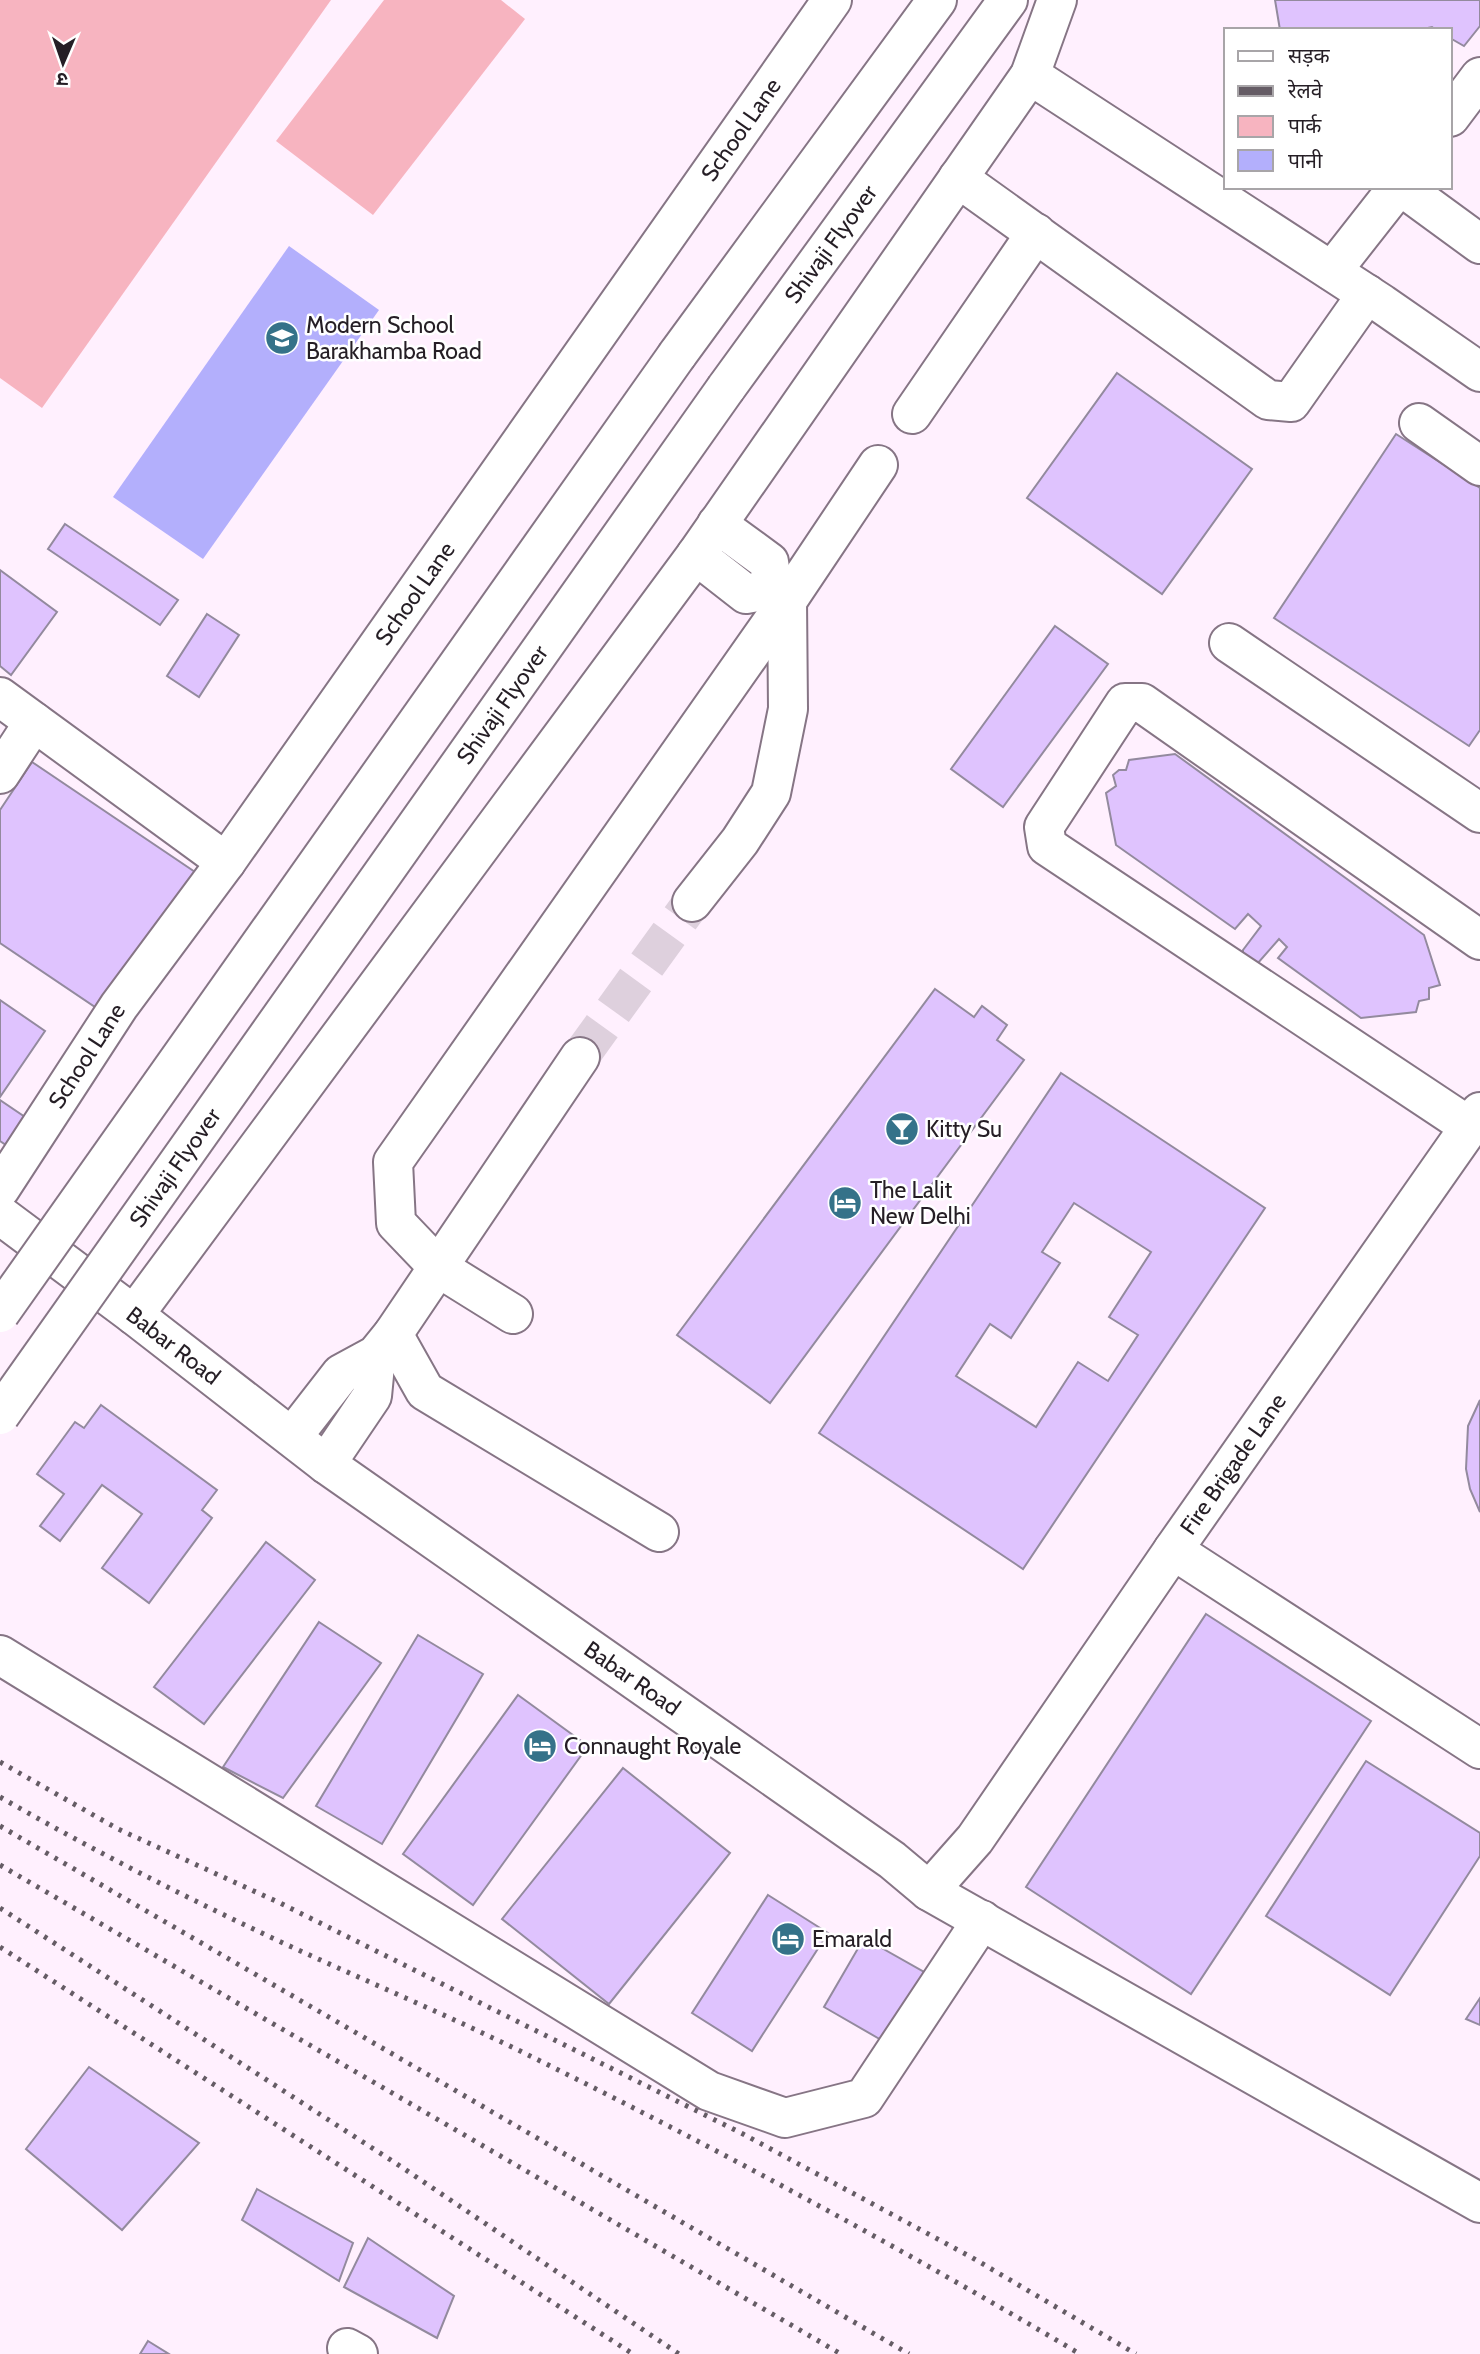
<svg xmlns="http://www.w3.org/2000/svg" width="1480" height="2354" viewBox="0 0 1480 2354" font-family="Cabin,'Noto Sans Devanagari',sans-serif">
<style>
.green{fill:#f7b4c0}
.water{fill:#b3affc}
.building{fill:#dfc3fe;stroke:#938a9e;stroke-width:2;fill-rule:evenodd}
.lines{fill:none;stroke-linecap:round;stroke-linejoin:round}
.minor-tunnel{stroke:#ded0dd;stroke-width:38;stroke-dasharray:38 19;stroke-linecap:butt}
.minor-casing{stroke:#867585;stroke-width:42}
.major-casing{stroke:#867585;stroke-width:42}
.minor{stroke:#fff;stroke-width:38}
.major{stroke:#fff;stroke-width:38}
.rail{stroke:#655c65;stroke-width:5;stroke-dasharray:3.5 7;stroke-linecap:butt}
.major-bridge-casing{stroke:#867585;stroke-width:42;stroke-linecap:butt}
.major-bridge{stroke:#fff;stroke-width:38}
.labels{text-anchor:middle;stroke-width:5;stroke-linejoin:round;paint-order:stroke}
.street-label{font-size:23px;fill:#251e25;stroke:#fff}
.poi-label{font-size:23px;fill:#251e25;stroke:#fff;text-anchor:start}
</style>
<rect width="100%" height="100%" fill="#fff0fe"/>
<g class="green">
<polygon points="0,0 331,0 42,408 0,378"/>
<polygon points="384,0 501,0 525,19 373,215 276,141"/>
</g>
<polygon class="water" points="289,246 379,310 203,559 113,497"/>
<g class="building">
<polygon points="1275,0 1480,0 1480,26 1464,46 1450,38 1450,30 1436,30 1432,27 1418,30 1280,30"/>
<polygon points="1117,373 1252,469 1162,594 1027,498"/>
<polygon points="1396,434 1480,488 1480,730 1469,746 1274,618"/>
<polygon points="65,524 178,600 160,625 48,549"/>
<polygon points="0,570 57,612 11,675 0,666"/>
<polygon points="207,614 239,635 199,697 167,676"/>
<polygon points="1055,626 1108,664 1003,807 951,769"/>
<polygon points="1175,754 1424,935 1440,985 1429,988 1429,999 1419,1001 1416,1012 1361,1018 1278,958 1287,947 1279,939 1258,963 1254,965 1243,956 1243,950 1261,926 1248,914 1235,929 1116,845 1106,793 1116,786 1113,775 1119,770 1126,770 1129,760"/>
<polygon points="32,762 198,874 104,1013 0,943 0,810"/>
<polygon points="935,989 974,1017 982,1006 1007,1025 997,1040 1024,1060 770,1403 677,1335"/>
<polygon points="0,1000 45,1031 0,1097"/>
<path d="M 1061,1073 L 1265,1208 L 1023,1569 L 819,1433 ZM 1074,1203 L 1151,1252 L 1109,1317 L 1138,1335 L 1108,1381 L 1078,1362 L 1036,1427 L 956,1376 L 990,1324 L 1011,1338 L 1060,1263 L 1042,1252 Z"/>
<polygon points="0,1100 28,1119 9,1147 0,1141"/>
<polygon points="1480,1400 1480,1512 1470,1489 1466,1469 1468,1426"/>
<polygon points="101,1405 217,1490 202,1510 212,1518 149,1603 102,1568 142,1514 102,1485 60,1541 40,1526 64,1494 37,1474 75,1422 84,1428"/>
<polygon points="266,1542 315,1580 204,1724 154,1687"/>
<polygon points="1206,1614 1371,1721 1191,1994 1026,1887"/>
<polygon points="319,1622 381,1663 283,1798 223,1767"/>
<polygon points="418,1635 483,1674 382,1844 316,1806"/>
<polygon points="518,1695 588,1746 473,1905 403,1854"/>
<polygon points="1366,1761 1480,1833 1480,1856 1390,1995 1266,1916"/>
<polygon points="623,1768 730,1853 609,2004 502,1919"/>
<polygon points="768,1895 828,1933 752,2051 692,2013"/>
<polygon points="864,1938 924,1972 905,2008 883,2041 824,2007"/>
<polygon points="1480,1998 1480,2025 1466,2019"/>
<polygon points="89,2067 199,2143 122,2230 26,2149"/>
<polygon points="257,2189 353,2243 339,2281 242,2220"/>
<polygon points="368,2238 454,2296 437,2338 344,2287"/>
<polygon points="148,2341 169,2354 140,2354"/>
</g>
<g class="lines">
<polyline class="minor-tunnel" points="580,1057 692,902"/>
<g class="minor-casing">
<g id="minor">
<polyline points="1030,75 1382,304 1480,372"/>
<polyline points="1450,117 1480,77"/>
<polyline points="958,178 1268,400 1291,402 1367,294"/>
<polyline points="1402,187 1480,244"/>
<polyline points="1332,271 1398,187"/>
<polyline points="912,414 1036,233"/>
<polyline points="1419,423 1480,466"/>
<polyline points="717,524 769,562 773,589 787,601"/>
<polyline points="696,555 746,594 773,589"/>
<polyline points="1229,643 1480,813"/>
<polyline points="0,697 226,862"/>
<polyline points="0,774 34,722"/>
<polyline points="692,902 740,841 771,793 788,709 787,601"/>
<polyline points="1480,1112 1173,1550 1480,1749"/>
<polyline points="1470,1127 1047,846 1044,827 1125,703 1142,703 1480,940"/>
<path id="s1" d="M 0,1189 L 119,1006 L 226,862 L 832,0"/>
<path id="s2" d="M 0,1215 L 134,1315 L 326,1464 L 892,1860 L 929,1891 L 975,1839 L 1173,1550"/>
<polyline points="513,1314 439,1268 396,1223 393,1162 787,601 878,465"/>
<polyline points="134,1315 696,555 1030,75 1057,0"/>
<polyline points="393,1334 425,1391 659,1532"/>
<polyline points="292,1437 341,1374 376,1355 393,1334 580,1057"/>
<polyline points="326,1464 372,1396 376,1355"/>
<polyline points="0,1655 709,2091 785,2118 864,2098 982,1920"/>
<polyline points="929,1891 1480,2203"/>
<polyline points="347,2348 358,2354"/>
</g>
</g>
<g class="major-casing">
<g id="major">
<polyline points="677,355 937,0"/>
<path id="s3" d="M 726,388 L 1008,0"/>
</g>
</g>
<use href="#minor" class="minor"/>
<use href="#major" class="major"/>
<g class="rail">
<polyline points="0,1762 118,1829 280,1903 743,2134 971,2257 1136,2354"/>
<path d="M 0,1797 C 87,1847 175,1892 266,1935 C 349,1974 434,2009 516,2049 C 707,2143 896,2245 1080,2354"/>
<polyline points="0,1826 909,2354"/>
<polyline points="0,1865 841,2354"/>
<polyline points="0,1908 397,2164 679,2354"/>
<polyline points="0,1947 633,2354"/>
</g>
<g class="major-bridge-casing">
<g id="major-bridge">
<polyline points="0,1313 677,355"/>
<path id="s4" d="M 0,1415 L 726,388"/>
</g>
</g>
<use href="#major-bridge" class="major-bridge"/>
</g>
<defs>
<g id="school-disc" transform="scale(1.75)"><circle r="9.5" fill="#357289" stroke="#fff"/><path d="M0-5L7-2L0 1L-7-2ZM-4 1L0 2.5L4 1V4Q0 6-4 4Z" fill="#fff"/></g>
<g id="bar-disc" transform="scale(1.75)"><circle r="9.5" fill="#357289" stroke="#fff"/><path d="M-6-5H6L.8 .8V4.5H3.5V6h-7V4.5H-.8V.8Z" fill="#fff"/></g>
<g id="hotel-disc" transform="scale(1.75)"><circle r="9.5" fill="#357289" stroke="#fff"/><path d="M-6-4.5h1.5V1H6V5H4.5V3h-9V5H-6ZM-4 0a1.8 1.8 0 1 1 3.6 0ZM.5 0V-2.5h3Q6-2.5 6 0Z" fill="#fff"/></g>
</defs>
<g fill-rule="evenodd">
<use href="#school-disc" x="282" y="338"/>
<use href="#bar-disc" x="902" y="1129"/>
<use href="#hotel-disc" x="845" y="1203"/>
<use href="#hotel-disc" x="540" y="1746"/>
<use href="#hotel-disc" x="788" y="1939"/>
</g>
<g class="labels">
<g class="street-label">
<text dy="8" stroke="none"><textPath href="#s1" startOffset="1293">School Lane</textPath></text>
<text dy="8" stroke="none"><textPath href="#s3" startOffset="178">Shivaji Flyover</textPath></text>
<text dy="8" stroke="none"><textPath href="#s1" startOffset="726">School Lane</textPath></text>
<text dy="8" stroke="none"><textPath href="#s4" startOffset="870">Shivaji Flyover</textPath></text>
<text dy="8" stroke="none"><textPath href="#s1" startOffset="159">School Lane</textPath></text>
<text dy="8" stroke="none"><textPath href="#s4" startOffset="303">Shivaji Flyover</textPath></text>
<text dy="8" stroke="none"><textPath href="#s2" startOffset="217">Babar Road</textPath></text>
<text transform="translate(1233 1464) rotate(-55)" y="8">Fire Brigade Lane</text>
<text dy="8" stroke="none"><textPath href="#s2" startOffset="784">Babar Road</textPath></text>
</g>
<g class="poi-label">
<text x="306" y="333">Modern School<tspan x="306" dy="26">Barakhamba Road</tspan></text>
<text x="926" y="1137">Kitty Su</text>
<text x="870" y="1198">The Lalit<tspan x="870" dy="26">New Delhi</tspan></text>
<text x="564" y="1754">Connaught Royale</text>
<text x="812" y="1947">Emarald</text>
</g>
</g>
<rect x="1224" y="28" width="228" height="161" fill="#ffffff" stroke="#a8a5a8" stroke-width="2"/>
<rect x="1238" y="51" width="35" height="10" fill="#ffffff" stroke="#a8a5a8" stroke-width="2"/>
<text x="1288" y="63" font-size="21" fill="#251e25">सड़क</text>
<rect x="1238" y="86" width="35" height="10" fill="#655c65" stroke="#a8a5a8" stroke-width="2"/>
<text x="1288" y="98" font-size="21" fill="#251e25">रेलवे</text>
<rect x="1238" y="116" width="35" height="21" fill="#f7b4c0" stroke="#a8a5a8" stroke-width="2"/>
<text x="1288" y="133" font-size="21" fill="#251e25">पार्क</text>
<rect x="1238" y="150" width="35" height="21" fill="#b3affc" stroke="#a8a5a8" stroke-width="2"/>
<text x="1288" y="168" font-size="21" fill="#251e25">पानी</text>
<g transform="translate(63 63) rotate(182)" stroke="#ffffff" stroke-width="5" paint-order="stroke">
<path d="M0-5L12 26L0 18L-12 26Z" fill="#251e25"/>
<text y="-10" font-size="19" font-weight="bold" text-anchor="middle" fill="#251e25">उ</text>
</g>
</svg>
